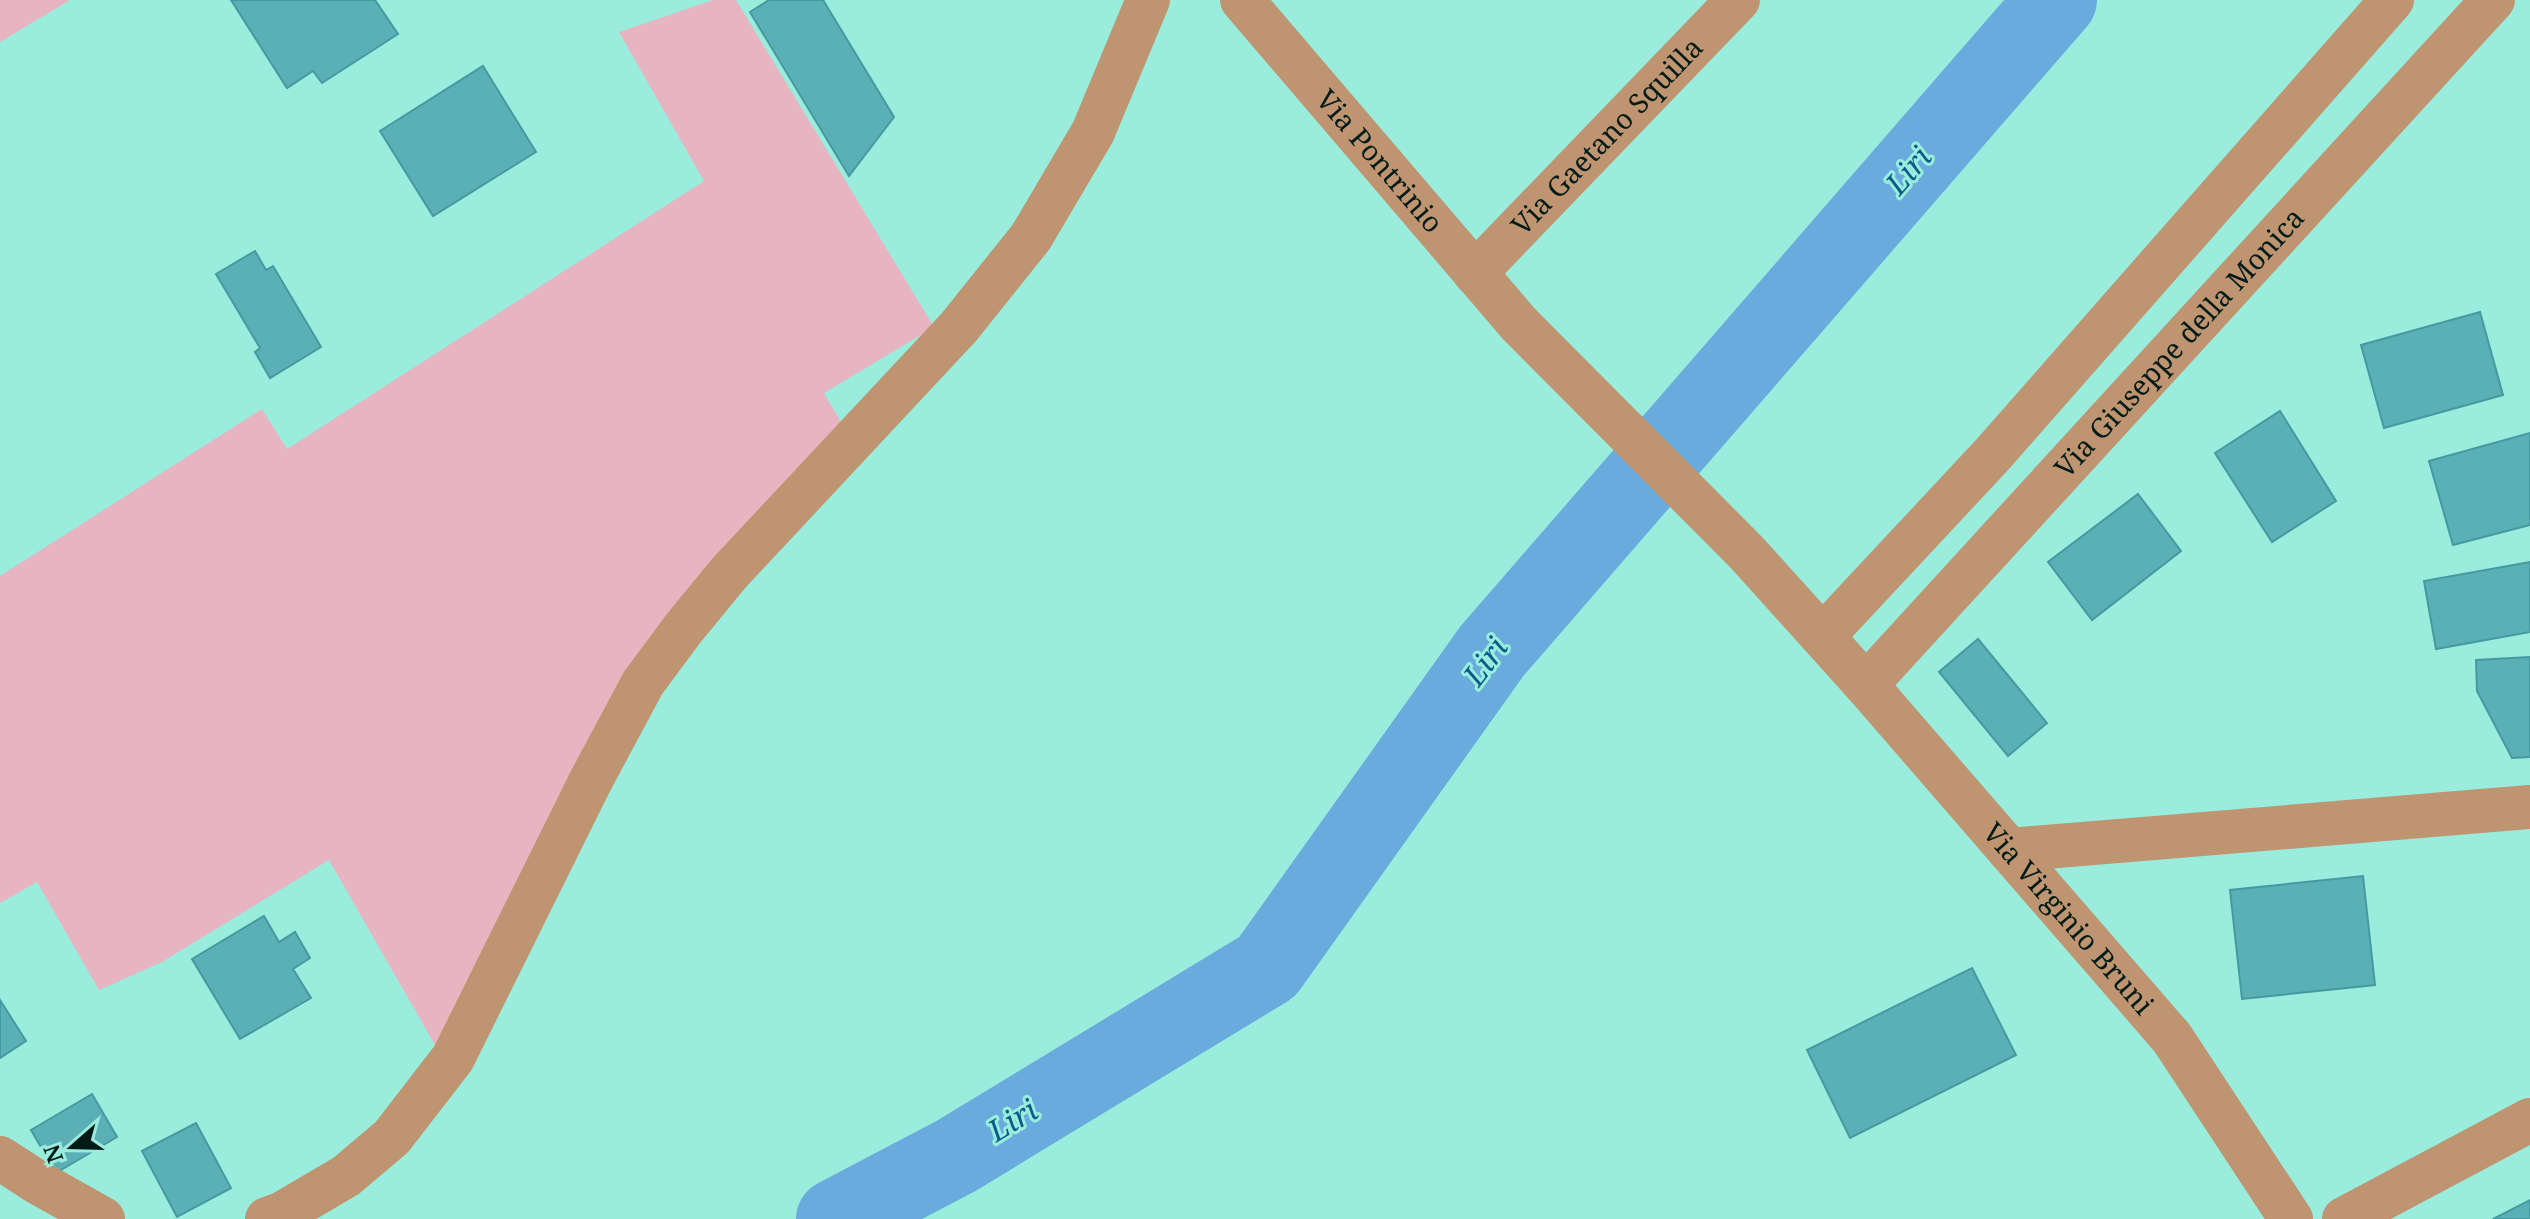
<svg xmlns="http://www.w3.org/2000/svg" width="2530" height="1219" viewBox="0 0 2530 1219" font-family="'Noto Serif',serif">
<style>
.green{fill:#e7b5c2}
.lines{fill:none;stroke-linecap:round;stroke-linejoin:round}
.river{stroke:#68abdc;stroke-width:80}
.building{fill:#5bb0b6;stroke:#449aa0;stroke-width:2}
.minor{stroke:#bf9470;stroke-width:44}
.labels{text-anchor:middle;stroke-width:6;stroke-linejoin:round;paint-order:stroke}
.street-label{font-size:28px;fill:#021b17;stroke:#9aecdd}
.water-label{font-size:30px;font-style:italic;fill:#095c8a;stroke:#9aecdd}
</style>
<rect width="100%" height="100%" fill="#9aecdd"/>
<g class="green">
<polygon points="0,0 70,0 0,42"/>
<polygon points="713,0 736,0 934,327 824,393 844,427 704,578 439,1052 329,860 162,962 99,990 37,882 0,903 0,576 262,409 287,449 704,181 619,32"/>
</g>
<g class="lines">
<polyline class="river" points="836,1219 956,1156 1267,967 1492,651 2057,0"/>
</g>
<g class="building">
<polygon points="231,0 375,0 398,34 322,83 313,71 287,88"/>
<polygon points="769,0 823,0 894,117 849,176 750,12"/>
<polygon points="483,66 536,152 433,216 380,131"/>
<polygon points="255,251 266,270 273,266 321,347 270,378 255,352 260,348 216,274"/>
<polygon points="2480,312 2503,395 2384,428 2361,345"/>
<polygon points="2280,411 2336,501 2272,542 2215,453"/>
<polygon points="2530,433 2530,525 2453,545 2429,461"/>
<polygon points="2138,494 2181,551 2092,620 2048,562"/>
<polygon points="2530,562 2530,632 2436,649 2424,581"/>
<polygon points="1978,639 2047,723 2008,756 1939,672"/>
<polygon points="2530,657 2530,757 2512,758 2477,691 2476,660"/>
<polygon points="2363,876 2375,985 2242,999 2230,890"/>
<polygon points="264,916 279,942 295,932 310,958 293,969 311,998 240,1039 192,959"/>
<polygon points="1972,968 2016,1055 1850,1138 1807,1050"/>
<polygon points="0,1000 26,1041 0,1058"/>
<polygon points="92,1094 117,1137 56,1173 31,1130"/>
<polygon points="196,1123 231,1188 177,1217 142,1151"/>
<polygon points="2530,1200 2530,1219 2493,1219"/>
</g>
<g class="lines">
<g class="minor">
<path id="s1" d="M 1242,0 L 1519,324 L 1747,553 L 1866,685 L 2172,1038 L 2291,1219"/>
<path id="s2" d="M 1475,273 L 1738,0"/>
<polyline points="1823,636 1992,455 2392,0"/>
<path id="s3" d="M 1866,685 L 2493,0"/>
<polyline points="2009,850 2530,807"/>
<polyline points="0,1158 37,1182 103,1219"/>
<polyline points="267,1219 283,1213 346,1176 392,1137 453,1058 590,782 643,683 683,629 729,573 959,327 1031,237 1093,132 1148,0"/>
<polyline points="2344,1219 2530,1120"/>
</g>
</g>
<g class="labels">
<g class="street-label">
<text dy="10" stroke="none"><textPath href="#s2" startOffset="190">Via Gaetano Squilla</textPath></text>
<text dy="10" stroke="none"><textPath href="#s1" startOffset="212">Via Pontrinio</textPath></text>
<text dy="10" stroke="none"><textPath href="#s3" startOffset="464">Via Giuseppe della Monica</textPath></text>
<text dy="10" stroke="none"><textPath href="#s1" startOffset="1236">Via Virginio Bruni</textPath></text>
</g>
<g class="water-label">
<text transform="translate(1909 171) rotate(-49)" y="10">Liri</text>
<text transform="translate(1486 662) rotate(-53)" y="10">Liri</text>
<text transform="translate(1013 1121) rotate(-31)" y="10">Liri</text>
</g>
</g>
<g transform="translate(72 1147) rotate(250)" stroke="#9aecdd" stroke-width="6" paint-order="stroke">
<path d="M0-6L14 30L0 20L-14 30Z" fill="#021b17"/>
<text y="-12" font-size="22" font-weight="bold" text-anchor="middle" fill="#021b17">N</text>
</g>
</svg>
